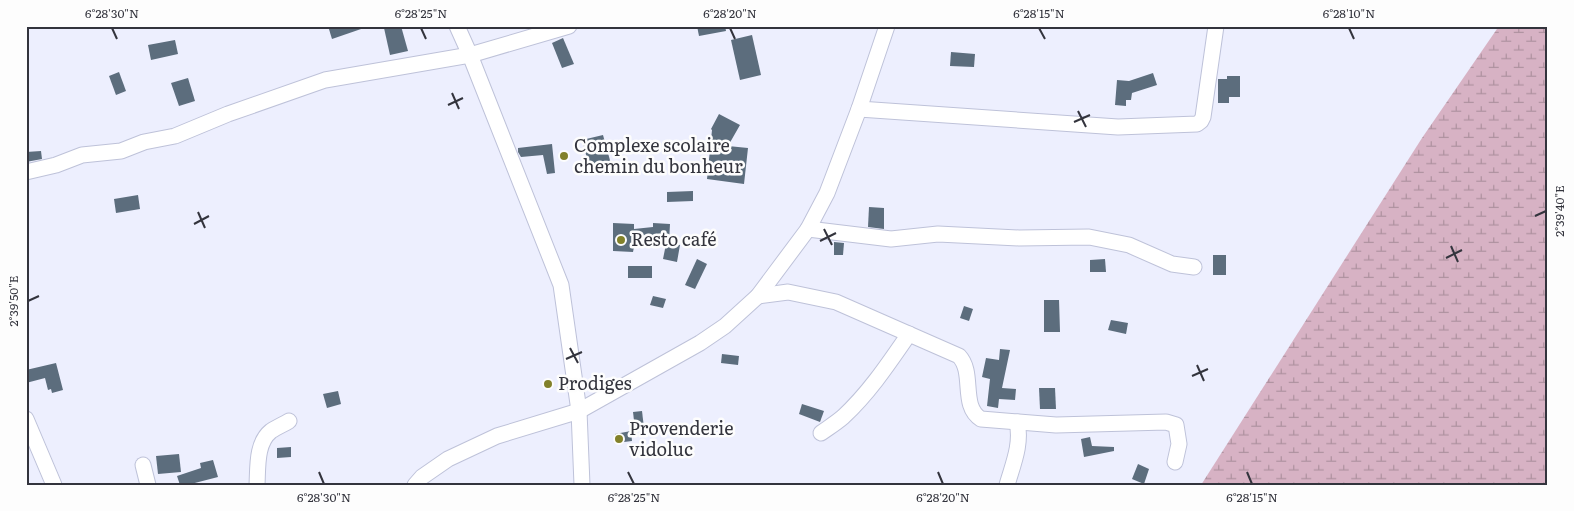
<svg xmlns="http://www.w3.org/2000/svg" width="1574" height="511" viewBox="0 0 1574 511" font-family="Literata,serif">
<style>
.wetland{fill:url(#wetland-marsh)}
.building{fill:#5c6d7d}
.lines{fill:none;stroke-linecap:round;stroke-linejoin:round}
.minor-casing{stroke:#bec2d9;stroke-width:17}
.minor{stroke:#fff;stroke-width:15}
.ticks{fill:none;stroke:#33343d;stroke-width:2}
.poi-dot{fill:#82812a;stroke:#fdfdfd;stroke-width:2}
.labels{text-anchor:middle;stroke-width:5;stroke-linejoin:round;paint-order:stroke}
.poi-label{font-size:18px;fill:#33343d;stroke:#fdfdfd;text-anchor:start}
.neatline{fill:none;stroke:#33343d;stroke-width:2}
.ticks-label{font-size:12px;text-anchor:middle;fill:#33343d}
</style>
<defs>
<pattern id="wetland-marsh" width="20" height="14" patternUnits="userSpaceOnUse" patternTransform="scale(1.25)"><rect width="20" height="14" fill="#d7b2c4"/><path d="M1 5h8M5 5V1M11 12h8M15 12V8" fill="none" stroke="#af92a0"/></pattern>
</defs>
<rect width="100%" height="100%" fill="#edeffe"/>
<polygon class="wetland" points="1499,26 1548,26 1548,485 1201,485 1422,138"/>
<g class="building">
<polygon points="328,26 364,26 364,28 332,39"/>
<polygon points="391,26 401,26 408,51 390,55 384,28"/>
<polygon points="697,26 725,26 726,31 699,36"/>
<polygon points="752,35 761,75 740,80 731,40"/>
<polygon points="563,38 574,64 562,68 552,43"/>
<polygon points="175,40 178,54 151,60 148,45"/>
<polygon points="951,52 975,54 974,67 950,66"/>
<polygon points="119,72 126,91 116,95 109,76"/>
<polygon points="1153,73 1157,85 1132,93 1131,100 1126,100 1126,106 1115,105 1117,80 1129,81"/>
<polygon points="1227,76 1240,76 1240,97 1229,97 1229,103 1218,103 1218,79 1227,79"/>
<polygon points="188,78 195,101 179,106 171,83"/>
<polygon points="719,114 740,125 728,146 748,148 744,184 707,179 712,130 711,129"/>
<polygon points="603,135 611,164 590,169 582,140"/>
<polygon points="552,144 555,173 547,174 543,155 521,157 518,152 518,148"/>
<polygon points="41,151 42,159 26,162 26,152"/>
<polygon points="693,191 693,201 667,202 667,192"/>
<polygon points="138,195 140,209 116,213 114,199"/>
<polygon points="869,207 884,208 884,229 868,227"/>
<polygon points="613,223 634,224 634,229 653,227 653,223 670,224 669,242 680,245 677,262 663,259 666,244 634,247 633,252 613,251"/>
<polygon points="834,242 844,243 843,255 834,255"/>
<rect x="1213" y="255" width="13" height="20"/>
<polygon points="697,259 707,264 695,289 685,285"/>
<polygon points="1105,259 1106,272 1090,272 1090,260"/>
<rect x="628" y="266" width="24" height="12"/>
<polygon points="653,296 666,299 663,308 650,305"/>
<polygon points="1044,300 1059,300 1060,332 1044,332"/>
<polygon points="964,306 973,309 969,321 960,318"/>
<polygon points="1111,320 1128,323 1126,334 1108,330"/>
<polygon points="1000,349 1010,350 1002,388 1016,389 1015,400 999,399 998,408 987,406 990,379 982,377 986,358 999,360"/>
<polygon points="722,354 739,356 738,365 721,363"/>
<polygon points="56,363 63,390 52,393 51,389 48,390 45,378 26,383 26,370"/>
<polygon points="1039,388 1055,388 1056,409 1040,409"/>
<polygon points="338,391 341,404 327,408 323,394"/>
<polygon points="802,404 824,411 820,422 799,414"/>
<polygon points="642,411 644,428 635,429 633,412"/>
<polygon points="631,431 632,441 616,443 615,434"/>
<polygon points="1090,437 1092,446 1114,447 1114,451 1084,457 1081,439"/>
<polygon points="291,447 291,457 277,458 277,448"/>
<polygon points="179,454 181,472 158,474 156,456"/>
<polygon points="213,460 218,477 187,485 180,485 177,476 201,468 200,463"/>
<polygon points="1138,464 1149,469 1144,484 1132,479"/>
</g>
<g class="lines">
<g class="minor-casing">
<g id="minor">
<polyline points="457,26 470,55 561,285 579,411 582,485"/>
<polyline points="859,109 1118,127 1197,124 1201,121 1203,117 1216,26"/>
<polyline points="26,172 56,165 82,155 121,151 144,142 175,136 228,114 325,80 470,55 569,26"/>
<polyline points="808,229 891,239 938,234 1019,238 1089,237 1129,245 1172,264 1194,267"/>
<path d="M 758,296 L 788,292 L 836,302 L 959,356 C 975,373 960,406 981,419 L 1056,425 L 1166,422 L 1176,425 L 1179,444 L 1175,462"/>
<polyline points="26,419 54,485"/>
<path d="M 821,433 C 828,428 836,423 843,417 C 869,393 889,363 909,334"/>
<polyline points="143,465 148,485"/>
<path d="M 257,485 C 258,467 256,443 271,431 C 277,427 284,424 289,421"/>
<polyline points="415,485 422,477 448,459 497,436 579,411 700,343 725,326 758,296 808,229 827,193 859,109 887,26"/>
<path d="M 1007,485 C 1013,464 1022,444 1017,422"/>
</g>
</g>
<use href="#minor" class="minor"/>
</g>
<path class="ticks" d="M 112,28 L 117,39M 421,28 L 426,39M 730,28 L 735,39M 1039,28 L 1045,39M 1349,28 L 1354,39M 452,93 L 459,109M 448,105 L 463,98M 1078,111 L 1086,127M 1074,122 L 1090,115M 198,212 L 205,228M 1535,216 L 1546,211M 194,224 L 209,216M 824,229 L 832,245M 820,241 L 836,233M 1451,246 L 1458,262M 1446,258 L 1462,250M 28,301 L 39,296M 570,348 L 578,363M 566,359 L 582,352M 1197,365 L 1204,381M 1192,376 L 1208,369M 319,472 L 324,484M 628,472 L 634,484M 938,472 L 943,484M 1247,472 L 1252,484"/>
<g class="poi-dot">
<circle cx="564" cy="156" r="5"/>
<circle cx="621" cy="240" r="5"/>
<circle cx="548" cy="384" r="5"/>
<circle cx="619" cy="439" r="5"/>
</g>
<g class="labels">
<g class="poi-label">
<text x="574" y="152">Complexe scolaire<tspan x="574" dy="21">chemin du bonheur</tspan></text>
<text x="631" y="246">Resto café</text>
<text x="558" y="390">Prodiges</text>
<text x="629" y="435">Provenderie<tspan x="629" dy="21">vidoluc</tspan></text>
</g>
</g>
<rect width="1574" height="511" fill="none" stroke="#fdfdfd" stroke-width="55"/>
<rect x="28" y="28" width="1518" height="456" class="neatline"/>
<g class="ticks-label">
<text x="112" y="18">6°28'30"N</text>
<text x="421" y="18">6°28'25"N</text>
<text x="730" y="18">6°28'20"N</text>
<text x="1039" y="18">6°28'15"N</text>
<text x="1349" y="18">6°28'10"N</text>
<text transform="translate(1560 211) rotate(-90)" y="4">2°39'40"E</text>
<text transform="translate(14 301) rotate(-90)" y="4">2°39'50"E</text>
<text x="324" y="502">6°28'30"N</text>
<text x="634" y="502">6°28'25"N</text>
<text x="943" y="502">6°28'20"N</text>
<text x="1252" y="502">6°28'15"N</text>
</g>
</svg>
